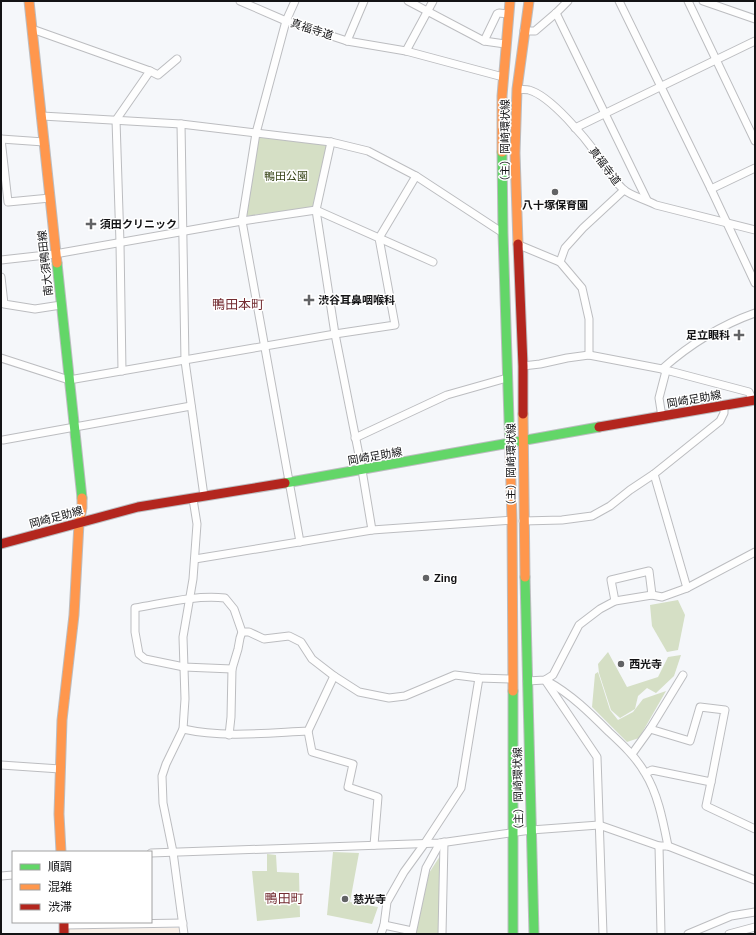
<svg xmlns="http://www.w3.org/2000/svg" width="756" height="935" viewBox="0 0 756 935" font-family="Arial,'Noto Sans JP',sans-serif">
<style>
.education{fill:#f8efe7}
.green{fill:#d5dfc5}
.lines{fill:none;stroke-linecap:round;stroke-linejoin:round}
.street-casing{stroke:#bcbdc0;stroke-width:9}
.fast-casing{stroke:#bcbdc0;stroke-width:11}
.slow-casing{stroke:#bcbdc0;stroke-width:11}
.jam-casing{stroke:#bcbdc0;stroke-width:11}
.street{stroke:#fefefe;stroke-width:7}
.fast{stroke:#63d668;stroke-width:9}
.slow{stroke:#ff974d;stroke-width:9}
.jam{stroke:#b3261e;stroke-width:9}
.poi-dot{fill:#626365;stroke:#fff;stroke-width:1.5}
.labels{text-anchor:middle;stroke-width:3;stroke-linejoin:round;paint-order:stroke}
.street-label{font-size:11px;fill:#131315;stroke:#fff}
.park-label{font-size:11px;fill:#364316;stroke:#fff}
.poi-label{font-size:11px;font-weight:bold;fill:#131315;stroke:#fff;text-anchor:start}
.quarter-label{font-size:13px;fill:#742d32;stroke:#fff}
</style>
<rect width="100%" height="100%" fill="#f5f7fa"/>
<polygon class="education" points="179,928 179,934 68,934 68,929"/>
<g class="green">
<polygon points="258,135 327,145 314,207 246,216"/>
<polygon points="678,600 685,615 678,650 667,652 652,626 650,605"/>
<polygon points="608,652 627,687 658,677 668,657 681,655 674,676 656,693 647,688 638,696 635,709 620,718 611,710 599,673 598,664"/>
<polygon points="598,672 610,710 618,720 633,712 643,699 666,691 639,738 627,742 592,707 595,674"/>
<polygon points="333,852 359,853 350,902 378,907 372,924 327,915"/>
<polygon points="442,853 440,934 416,934 429,873"/>
<polygon points="267,854 276,855 277,872 299,873 300,917 257,921 252,871 267,871"/>
</g>
<g class="lines">
<g class="street-casing">
<g id="street">
<polyline points="240,1 286,21 347,41 406,51 503,77"/>
<polyline points="295,1 286,21 256,133 242,221 300,542"/>
<polyline points="408,1 484,41 505,44"/>
<polyline points="619,1 711,189 755,283"/>
<polyline points="688,1 755,141"/>
<polyline points="703,1 755,19"/>
<polyline points="556,13 647,200"/>
<polyline points="32,29 150,71 158,75 177,59"/>
<polyline points="524,31 535,31 556,13 568,1"/>
<polyline points="347,41 364,1"/>
<polyline points="484,41 497,14 499,13 508,14"/>
<polyline points="406,51 433,1"/>
<path d="M 517,89 C 521,90 526,89 529,90 C 551,96 586,139 599,157 C 607,168 613,180 623,189 C 632,197 646,199 656,205 L 755,230"/>
<polyline points="42,116 181,124 331,142 368,151 416,176 503,233"/>
<polyline points="181,124 185,361 204,496"/>
<polyline points="575,128 755,41"/>
<polyline points="1,139 8,202 50,198"/>
<polyline points="1,139 44,142"/>
<polyline points="331,142 316,210 335,334 362,470 372,530"/>
<polyline points="711,189 755,168"/>
<polyline points="519,245 560,262 582,288 589,319 589,355"/>
<polyline points="1,260 55,254 242,221 316,210 433,262"/>
<polyline points="560,262 565,248 583,228 624,190"/>
<polyline points="1,277 4,304 35,309 61,305"/>
<polyline points="1,358 69,380 335,334 395,325 379,238 416,176"/>
<polyline points="523,366 540,364 567,358 589,355 662,369 749,392 753,401"/>
<path d="M 662,369 C 689,345 721,325 755,313"/>
<polyline points="122,371 120,243 116,120 150,71"/>
<polyline points="662,417 659,398 666,371"/>
<polyline points="355,438 447,395 507,378"/>
<polyline points="3,440 191,406"/>
<polyline points="654,474 687,588"/>
<polyline points="523,521 562,520 592,516 610,506 630,490 654,474 720,421 724,413 724,406"/>
<polyline points="195,559 372,530 512,520"/>
<polyline points="615,601 611,580 649,571 652,595"/>
<path d="M 232,669 L 184,667 L 145,659 L 139,654 L 135,632 L 135,608 C 165,603 194,595 225,598 L 234,609 L 242,632 L 249,632 L 264,639 L 289,636 L 301,642 L 312,659 L 334,676 L 359,692 L 389,698 L 405,696 L 455,675 L 479,678 L 513,679"/>
<polyline points="545,680 597,757 603,934"/>
<polyline points="527,681 545,680 553,675 579,625 600,609 615,601 652,595 662,597 687,588 755,552"/>
<path d="M 547,681 C 571,694 590,713 609,732 C 622,744 636,757 645,773 C 658,794 663,821 668,846"/>
<path d="M 183,729 C 224,738 266,733 308,731 L 334,676"/>
<polyline points="308,731 312,752 353,764 348,787 378,797 374,845"/>
<polyline points="229,735 231,717 232,669 238,649 240,638 242,632"/>
<polyline points="632,754 650,729 683,675"/>
<polyline points="1,765 60,769"/>
<polyline points="646,773 652,770 711,782 725,710 700,707 690,741 650,729"/>
<polyline points="711,782 706,806 755,829"/>
<polyline points="659,846 661,934"/>
<polyline points="151,853 440,843 531,830 599,825 659,846 668,846 755,880"/>
<polyline points="1,876 13,875"/>
<polyline points="64,925 183,923"/>
<polyline points="384,925 412,931"/>
<polyline points="184,934 173,852 163,803 162,776 166,764 183,729 185,699 183,637 193,579 197,524 193,499"/>
<polyline points="381,934 384,925 387,902 404,872 425,843 461,788 479,678"/>
<polyline points="412,934 426,868 440,843"/>
<polyline points="442,934 444,842"/>
<polyline points="688,934 731,916 755,912"/>
<polyline points="729,934 755,927"/>
</g>
</g>
<g class="fast-casing">
<g id="fast">
<polyline points="502,152 503,233 510,451"/>
<polyline points="57,263 82,498"/>
<polyline points="285,483 599,427"/>
<polyline points="525,577 534,934"/>
<polyline points="513,691 513,934"/>
</g>
</g>
<g class="slow-casing">
<g id="slow">
<polyline points="29,1 57,263"/>
<polyline points="502,152 502,96 510,1"/>
<polyline points="518,244 515,153 517,89 529,1"/>
<polyline points="523,414 525,577"/>
<polyline points="510,451 512,520 513,691"/>
<polyline points="61,852 59,814 62,720 74,615 79,523 82,508 82,498"/>
</g>
</g>
<g class="jam-casing">
<g id="jam">
<polyline points="518,244 523,366 523,414"/>
<polyline points="599,427 755,400"/>
<polyline points="1,544 138,507 285,483"/>
<polyline points="64,922 64,934"/>
</g>
</g>
<use href="#street" class="street"/>
<use href="#fast" class="fast"/>
<use href="#slow" class="slow"/>
<use href="#jam" class="jam"/>
</g>
<g class="poi-dot">
<circle cx="555" cy="192" r="4"/>
<path d="M89 218h4v4h4v4h-4v4h-4v-4h-4v-4h4z"/>
<path d="M307 294h4v4h4v4h-4v4h-4v-4h-4v-4h4z"/>
<path d="M737 329h4v4h4v4h-4v4h-4v-4h-4v-4h4z"/>
<circle cx="426" cy="578" r="4"/>
<circle cx="621" cy="664" r="4"/>
<circle cx="345" cy="899" r="4"/>
</g>
<g class="labels">
<g class="street-label">
<text transform="translate(312 29) rotate(18)" y="4">真福寺道</text>
<text transform="translate(505 143) rotate(-90)" y="4">（主）岡崎環状線</text>
<text transform="translate(605 166) rotate(53)" y="4">真福寺道</text>
<text transform="translate(45 263) rotate(-96)" y="4">南大須鴨田線</text>
<text transform="translate(694 399) rotate(-10)" y="4">岡崎足助線</text>
<text transform="translate(375 456) rotate(-10)" y="4">岡崎足助線</text>
<text transform="translate(511 467) rotate(-90)" y="4">（主）岡崎環状線</text>
<text transform="translate(56 517) rotate(-15)" y="4">岡崎足助線</text>
<text transform="translate(518 791) rotate(-91)" y="4">（主）岡崎環状線</text>
</g>
<g class="park-label">
<text x="286" y="180">鴨田公園</text>
</g>
<g class="poi-label">
<text x="555" y="209" text-anchor="middle">八十塚保育園</text>
<text x="100" y="228">須田クリニック</text>
<text x="318" y="304">渋谷耳鼻咽喉科</text>
<text x="730" y="339" text-anchor="end">足立眼科</text>
<text x="434" y="582">Zing</text>
<text x="629" y="668">西光寺</text>
<text x="353" y="903">慈光寺</text>
</g>
<g class="quarter-label">
<text x="238" y="309">鴨田本町</text>
<text x="284" y="903">鴨田町</text>
</g>
</g>
<rect width="756" height="935" fill="none" stroke="#131315" stroke-width="4"/>
<rect x="12" y="851" width="140" height="72" fill="#ffffff" stroke="#a1a1a1"/>
<rect x="20" y="864" width="20" height="6" fill="#63d668" stroke="#a1a1a1"/>
<text x="48" y="871" font-size="12" fill="#131315">順調</text>
<rect x="20" y="884" width="20" height="6" fill="#ff974d" stroke="#a1a1a1"/>
<text x="48" y="891" font-size="12" fill="#131315">混雑</text>
<rect x="20" y="904" width="20" height="6" fill="#b3261e" stroke="#a1a1a1"/>
<text x="48" y="911" font-size="12" fill="#131315">渋滞</text>
</svg>
